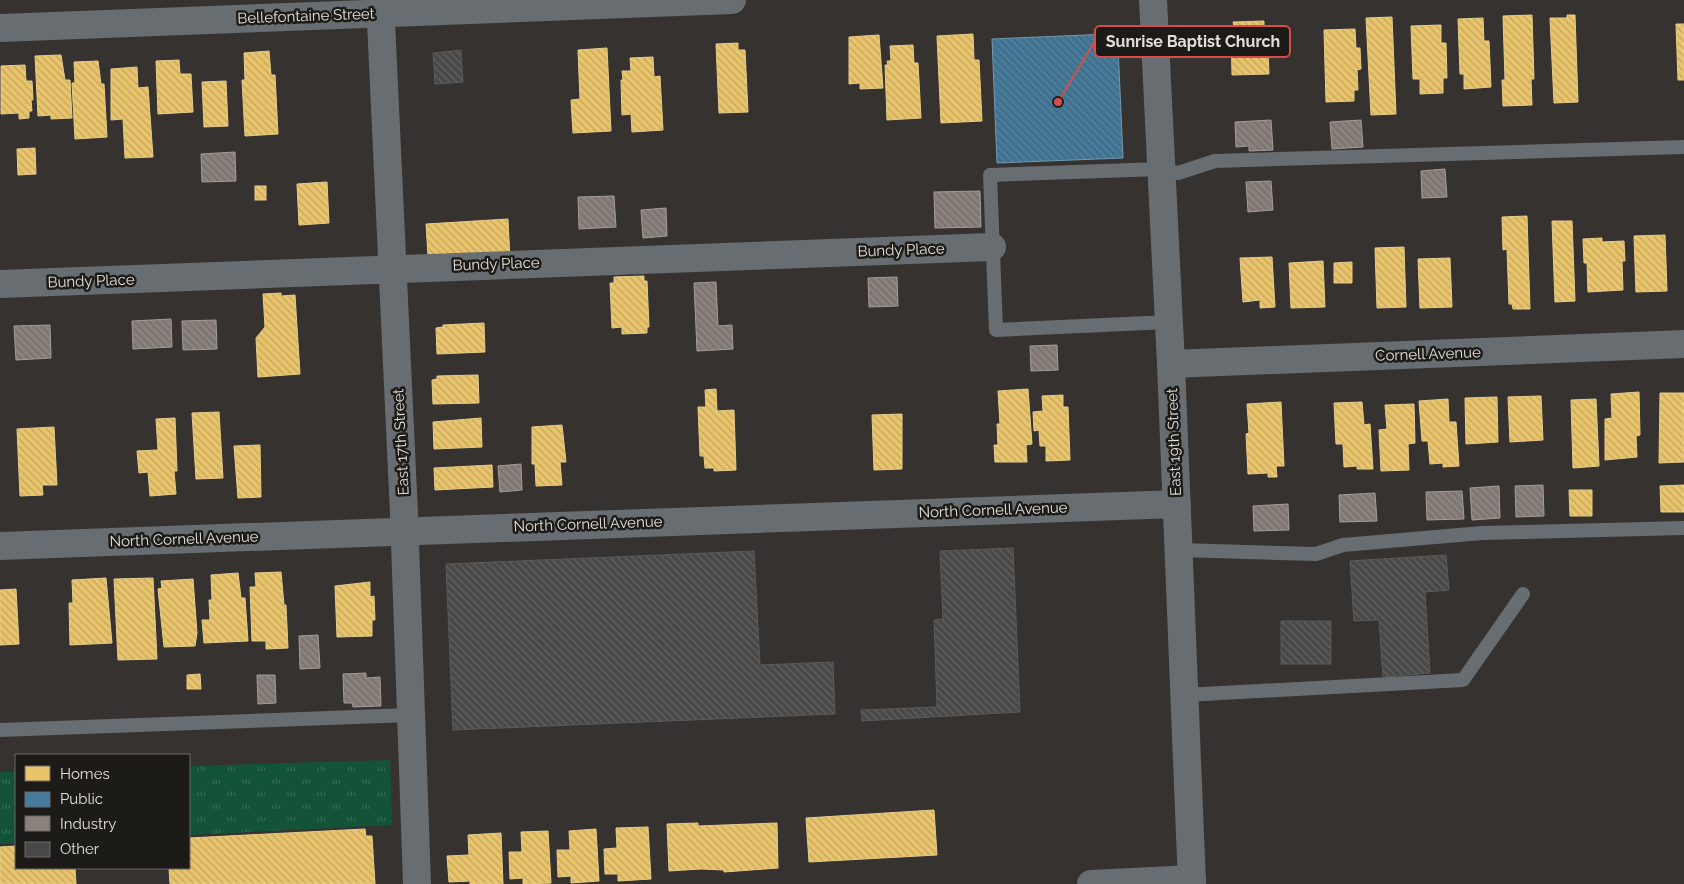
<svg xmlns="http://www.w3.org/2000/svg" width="1684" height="884" viewBox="0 0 1684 884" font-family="Raleway,sans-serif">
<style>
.grass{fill:url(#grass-tufts)}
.homes{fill:url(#homes-back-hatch);stroke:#e7cc8c}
.public{fill:url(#public-back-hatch);stroke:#7499b0}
.industry{fill:url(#industry-back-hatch);stroke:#a49d98}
.building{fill:url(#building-back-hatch);stroke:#5b5a5a}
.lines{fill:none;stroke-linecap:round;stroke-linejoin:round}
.service{stroke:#676d70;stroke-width:14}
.minor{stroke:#676d70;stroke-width:28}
.labels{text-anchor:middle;stroke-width:5;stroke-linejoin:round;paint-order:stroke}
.street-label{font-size:15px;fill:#e2dfdb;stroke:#1d1b18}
.leader{fill:none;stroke:#d84d4c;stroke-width:2}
.callout-dot{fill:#d84d4c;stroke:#1d1b18;stroke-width:2}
.callout{fill:#1d1b18;stroke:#d84d4c;stroke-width:2}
.callout-label{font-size:16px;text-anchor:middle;font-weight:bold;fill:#e2dfdb}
</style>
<defs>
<pattern id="grass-tufts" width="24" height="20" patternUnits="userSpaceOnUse" patternTransform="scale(1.25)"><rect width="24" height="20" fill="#135338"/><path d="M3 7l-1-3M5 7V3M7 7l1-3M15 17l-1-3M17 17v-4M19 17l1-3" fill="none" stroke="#356b54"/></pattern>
<pattern id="homes-back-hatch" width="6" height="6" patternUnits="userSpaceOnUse" patternTransform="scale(1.25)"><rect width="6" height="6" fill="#e9c46a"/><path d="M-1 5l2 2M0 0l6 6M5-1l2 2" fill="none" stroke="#c0a460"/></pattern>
<pattern id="public-back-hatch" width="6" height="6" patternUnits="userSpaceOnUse" patternTransform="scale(1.25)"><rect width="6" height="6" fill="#457b9d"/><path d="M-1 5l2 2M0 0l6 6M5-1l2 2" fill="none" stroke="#456274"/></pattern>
<pattern id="industry-back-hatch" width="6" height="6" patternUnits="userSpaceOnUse" patternTransform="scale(1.25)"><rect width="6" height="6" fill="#8a817c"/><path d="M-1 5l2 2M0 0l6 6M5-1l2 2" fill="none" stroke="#726b68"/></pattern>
<pattern id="building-back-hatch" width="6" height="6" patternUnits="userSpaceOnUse" patternTransform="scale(1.25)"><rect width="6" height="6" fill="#494848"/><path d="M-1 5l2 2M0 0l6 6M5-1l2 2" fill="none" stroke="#636262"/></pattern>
</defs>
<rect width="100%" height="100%" fill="#35322f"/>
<g class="grass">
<polygon points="390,760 392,825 189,835 189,766"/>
<polygon points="0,772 16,772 16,843 0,844"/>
</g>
<g class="homes">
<polygon points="1532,15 1534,79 1531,79 1532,105 1503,106 1502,80 1505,80 1503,16"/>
<polygon points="1567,15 1575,15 1578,102 1554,103 1550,18 1567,18"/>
<polygon points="1392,17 1396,114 1371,115 1366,18"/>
<polygon points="1483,18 1484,41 1489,41 1491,87 1464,89 1464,74 1460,74 1458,19"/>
<polygon points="1264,21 1264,26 1267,26 1269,74 1232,75 1231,27 1234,27 1233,22"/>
<polygon points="1676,24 1684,24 1684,80 1678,80"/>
<polygon points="1441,25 1441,43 1446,43 1447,78 1443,78 1443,93 1420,94 1420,79 1413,79 1411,26"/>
<polygon points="1355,29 1356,48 1360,48 1361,69 1357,70 1358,90 1354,90 1354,101 1326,102 1324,30"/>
<polygon points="973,34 974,60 979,60 982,121 941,123 937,36"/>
<polygon points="879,35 883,88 860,89 860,83 849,84 849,37"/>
<polygon points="738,43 738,50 745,50 748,112 719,113 716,44"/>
<polygon points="913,45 914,63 918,63 921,118 887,120 885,65 888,65 887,61 891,61 890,46"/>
<polygon points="607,48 611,131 573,133 571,100 580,99 578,50"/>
<polygon points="269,51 271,75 275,75 278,134 245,136 242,80 245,80 244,53"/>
<polygon points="61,55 65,80 70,80 72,118 51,119 51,115 38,116 35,56"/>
<polygon points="653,57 654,77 660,76 663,130 632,132 631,114 622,115 621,80 623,80 622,71 631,71 630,58"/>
<polygon points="179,60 180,74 191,74 193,112 158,114 156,61"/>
<polygon points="98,61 101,84 104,84 107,137 75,139 72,83 75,83 74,62"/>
<polygon points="25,65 26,81 32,81 33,100 31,100 32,111 29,111 29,118 19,119 19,113 1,114 1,66"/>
<polygon points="137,67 138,88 148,87 153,157 125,158 123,119 111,120 111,69"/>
<polygon points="226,81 228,126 204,127 202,82"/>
<polygon points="35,148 36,174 18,175 17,149"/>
<polygon points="327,182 329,223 299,225 297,184"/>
<rect x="255" y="186" width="11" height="14"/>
<polygon points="1527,216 1530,309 1513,309 1512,304 1509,304 1507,249 1503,250 1502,217"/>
<polygon points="508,219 510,260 428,256 426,224"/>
<polygon points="1552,221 1572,221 1575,301 1555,302"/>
<polygon points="1665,235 1667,291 1636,292 1634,236"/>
<polygon points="1602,238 1602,242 1624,241 1625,261 1622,261 1623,290 1588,292 1587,263 1584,263 1583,239"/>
<polygon points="1404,247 1406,307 1377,308 1375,248"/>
<polygon points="1272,257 1275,307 1260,308 1260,300 1243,302 1240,258"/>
<polygon points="1450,258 1452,307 1420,308 1418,259"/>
<polygon points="1323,261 1325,307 1291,308 1289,263"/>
<polygon points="1352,262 1352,283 1334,283 1334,263"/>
<polygon points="644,276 644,281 647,281 649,327 647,327 647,333 622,334 622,327 612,328 610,283 614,283 614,277"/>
<polygon points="281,293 281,296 295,295 300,374 258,377 256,338 265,327 263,294"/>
<polygon points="484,323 485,352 437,354 436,328 443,327 443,325"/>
<polygon points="478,375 479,403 433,404 432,380 437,379 437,376"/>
<polygon points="716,389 717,411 734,410 736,470 714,471 714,468 705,468 704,456 700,456 698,407 706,407 705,390"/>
<polygon points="1028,389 1032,444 1026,445 1027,462 995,462 994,445 998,445 997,424 1000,424 998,391"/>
<polygon points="1639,392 1640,435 1636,436 1637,457 1605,460 1605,419 1612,418 1611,394"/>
<polygon points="1660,393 1684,393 1684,462 1659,463"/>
<polygon points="1063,395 1063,407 1068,407 1070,460 1046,461 1046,446 1040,446 1039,430 1034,431 1033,412 1043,411 1042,396"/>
<polygon points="1541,396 1543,440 1510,442 1508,397"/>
<polygon points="1497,397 1498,442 1466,444 1465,398"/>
<polygon points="1448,399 1449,422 1456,422 1459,466 1443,467 1443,463 1430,464 1428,441 1422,441 1419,401"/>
<polygon points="1596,399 1599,466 1573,468 1571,400"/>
<polygon points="1281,402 1284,466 1276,466 1277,477 1268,477 1268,473 1248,474 1246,434 1249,433 1247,404"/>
<polygon points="1362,402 1364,425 1370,424 1373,469 1357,469 1357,466 1344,467 1343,444 1336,444 1334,403"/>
<polygon points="1414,404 1415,443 1408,444 1409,470 1381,471 1379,430 1387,429 1385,405"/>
<polygon points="219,412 223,478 196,479 192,413"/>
<polygon points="902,414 902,469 874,470 872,415"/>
<polygon points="175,418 177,471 174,471 176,494 150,496 148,472 139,473 137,451 158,450 156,419"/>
<polygon points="481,418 482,447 434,449 433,422"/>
<polygon points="562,425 566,462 560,462 562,485 536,486 535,464 532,464 532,427"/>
<polygon points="54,427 57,485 42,485 43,495 20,496 17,429"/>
<polygon points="260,445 261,497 238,498 234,446"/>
<polygon points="492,465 493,487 435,490 434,468"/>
<polygon points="1684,485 1684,512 1661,512 1660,486"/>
<polygon points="1569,490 1592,490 1592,516 1570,516"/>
<polygon points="281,572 284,605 286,605 288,648 266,649 266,641 252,641 250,587 256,587 255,573"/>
<polygon points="238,573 241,598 245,598 248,641 204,643 202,620 210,620 209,600 212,600 211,575"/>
<polygon points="106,578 112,643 70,645 69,603 73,603 72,580"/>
<polygon points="153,578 157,659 118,660 114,579"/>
<polygon points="193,579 197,633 195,646 164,647 158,589 162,588 161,581"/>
<polygon points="370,582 370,597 374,596 375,620 372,620 372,636 337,637 335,586"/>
<polygon points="16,589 19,644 0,645 0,590"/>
<polygon points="200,674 201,689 187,689 187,675"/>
<polygon points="934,810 937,855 809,862 806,818"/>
<polygon points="698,823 698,826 777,823 778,868 724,872 724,870 701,869 669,871 667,824"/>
<polygon points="648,827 651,879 618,881 618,874 605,874 604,849 617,848 616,828"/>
<polygon points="365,829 366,836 372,836 375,884 170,884 169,868 189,868 189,838"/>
<polygon points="596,829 599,881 571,883 571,876 558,877 557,850 570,850 569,831"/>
<polygon points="548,831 551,883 523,884 523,878 510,879 509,852 522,852 521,832"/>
<polygon points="501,833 503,884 470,884 470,881 449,882 447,856 469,855 468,835"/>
<polygon points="16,846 16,868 75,868 76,884 0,884 0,847"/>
</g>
<polygon class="public" points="1109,34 1118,46 1123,158 997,163 992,39"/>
<g class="industry">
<polygon points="1271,120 1273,150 1249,151 1249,146 1236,147 1235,122"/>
<polygon points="1361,120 1363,147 1332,149 1330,122"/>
<polygon points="235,152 236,181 202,182 201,154"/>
<polygon points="1445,169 1447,197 1422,198 1421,171"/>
<polygon points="1271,181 1273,210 1248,212 1246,182"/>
<polygon points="980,191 981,227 935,228 934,192"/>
<polygon points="614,196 616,227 579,229 578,197"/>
<polygon points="666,208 667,236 643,238 641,210"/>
<polygon points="897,277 898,306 869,307 868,278"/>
<polygon points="716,282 718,326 732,325 733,349 697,351 694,283"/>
<polygon points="171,319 172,347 133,349 132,321"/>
<polygon points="216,320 217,349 183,350 182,321"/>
<polygon points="50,325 51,358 16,360 14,326"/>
<polygon points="1057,345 1058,370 1031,371 1030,346"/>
<polygon points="521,464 522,490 500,492 498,466"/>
<polygon points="1543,485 1544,516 1516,517 1515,486"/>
<polygon points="1499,486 1500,518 1472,520 1470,488"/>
<polygon points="1462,491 1464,519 1427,520 1426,492"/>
<polygon points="1375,493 1377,521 1340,522 1339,495"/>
<polygon points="1288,504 1289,530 1254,531 1253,506"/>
<polygon points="318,635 320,668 300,669 299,636"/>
<polygon points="366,673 366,678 380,677 381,706 353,707 352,703 344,703 343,674"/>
<polygon points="257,675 275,675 276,703 258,704"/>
</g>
<g class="building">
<polygon points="461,50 463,82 435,84 433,53"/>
<polygon points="1013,548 1020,712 862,721 861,710 937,707 934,620 943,619 940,551"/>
<polygon points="754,551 760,665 833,662 835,714 453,730 446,564"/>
<polygon points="1446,555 1449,590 1425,592 1430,673 1383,677 1379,620 1354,621 1350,561"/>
<rect x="1281" y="621" width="50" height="43"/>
</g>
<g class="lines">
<g class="service">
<polyline points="1169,322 996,330 990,175 1161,169 1178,173 1215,161 1684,147"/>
<polyline points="1179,550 1316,554 1343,545 1482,533 1684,528"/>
<polyline points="1185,695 1463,680 1523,594"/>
<polyline points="0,730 410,715"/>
</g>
<g class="minor">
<polyline points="380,0 404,514 417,884"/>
<polyline points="1153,0 1171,364 1192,884"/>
<polyline points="0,28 732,0"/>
<polyline points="0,284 992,247"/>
<polyline points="1171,364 1684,344"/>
<polyline points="0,546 1177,504"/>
<polyline points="1091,884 1192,879"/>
</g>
</g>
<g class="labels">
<g class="street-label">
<text transform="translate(306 16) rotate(-2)" y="5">Bellefontaine Street</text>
<text transform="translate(901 250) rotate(-2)" y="5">Bundy Place</text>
<text transform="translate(496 264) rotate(-2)" y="5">Bundy Place</text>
<text transform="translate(91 281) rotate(-2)" y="5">Bundy Place</text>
<text transform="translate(1428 354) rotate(-2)" y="5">Cornell Avenue</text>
<text transform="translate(401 442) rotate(-93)" y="5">East 17th Street</text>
<text transform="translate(1174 442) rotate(-92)" y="5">East 19th Street</text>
<text transform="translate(993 510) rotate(-2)" y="5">North Cornell Avenue</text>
<text transform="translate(588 524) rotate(-2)" y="5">North Cornell Avenue</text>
<text transform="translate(184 539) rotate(-2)" y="5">North Cornell Avenue</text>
</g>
</g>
<path class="leader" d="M1058 102L1095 41"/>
<circle class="callout-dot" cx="1058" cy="102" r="5"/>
<rect class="callout" x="1095" y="26" width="195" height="31" rx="5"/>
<g class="callout-label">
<text x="1193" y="47">Sunrise Baptist Church</text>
</g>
<rect x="15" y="754" width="175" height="115" fill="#1d1b18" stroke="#6c6966"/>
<rect x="25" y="766" width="25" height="15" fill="#e9c46a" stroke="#6c6966"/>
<text x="60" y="779" font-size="15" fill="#e2dfdb">Homes</text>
<rect x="25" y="792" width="25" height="15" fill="#457b9d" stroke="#6c6966"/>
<text x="60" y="804" font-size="15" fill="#e2dfdb">Public</text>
<rect x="25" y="816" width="25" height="15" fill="#8a817c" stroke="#6c6966"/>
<text x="60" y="829" font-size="15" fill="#e2dfdb">Industry</text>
<rect x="25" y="842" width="25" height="15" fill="#494848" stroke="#6c6966"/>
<text x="60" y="854" font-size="15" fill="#e2dfdb">Other</text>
</svg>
